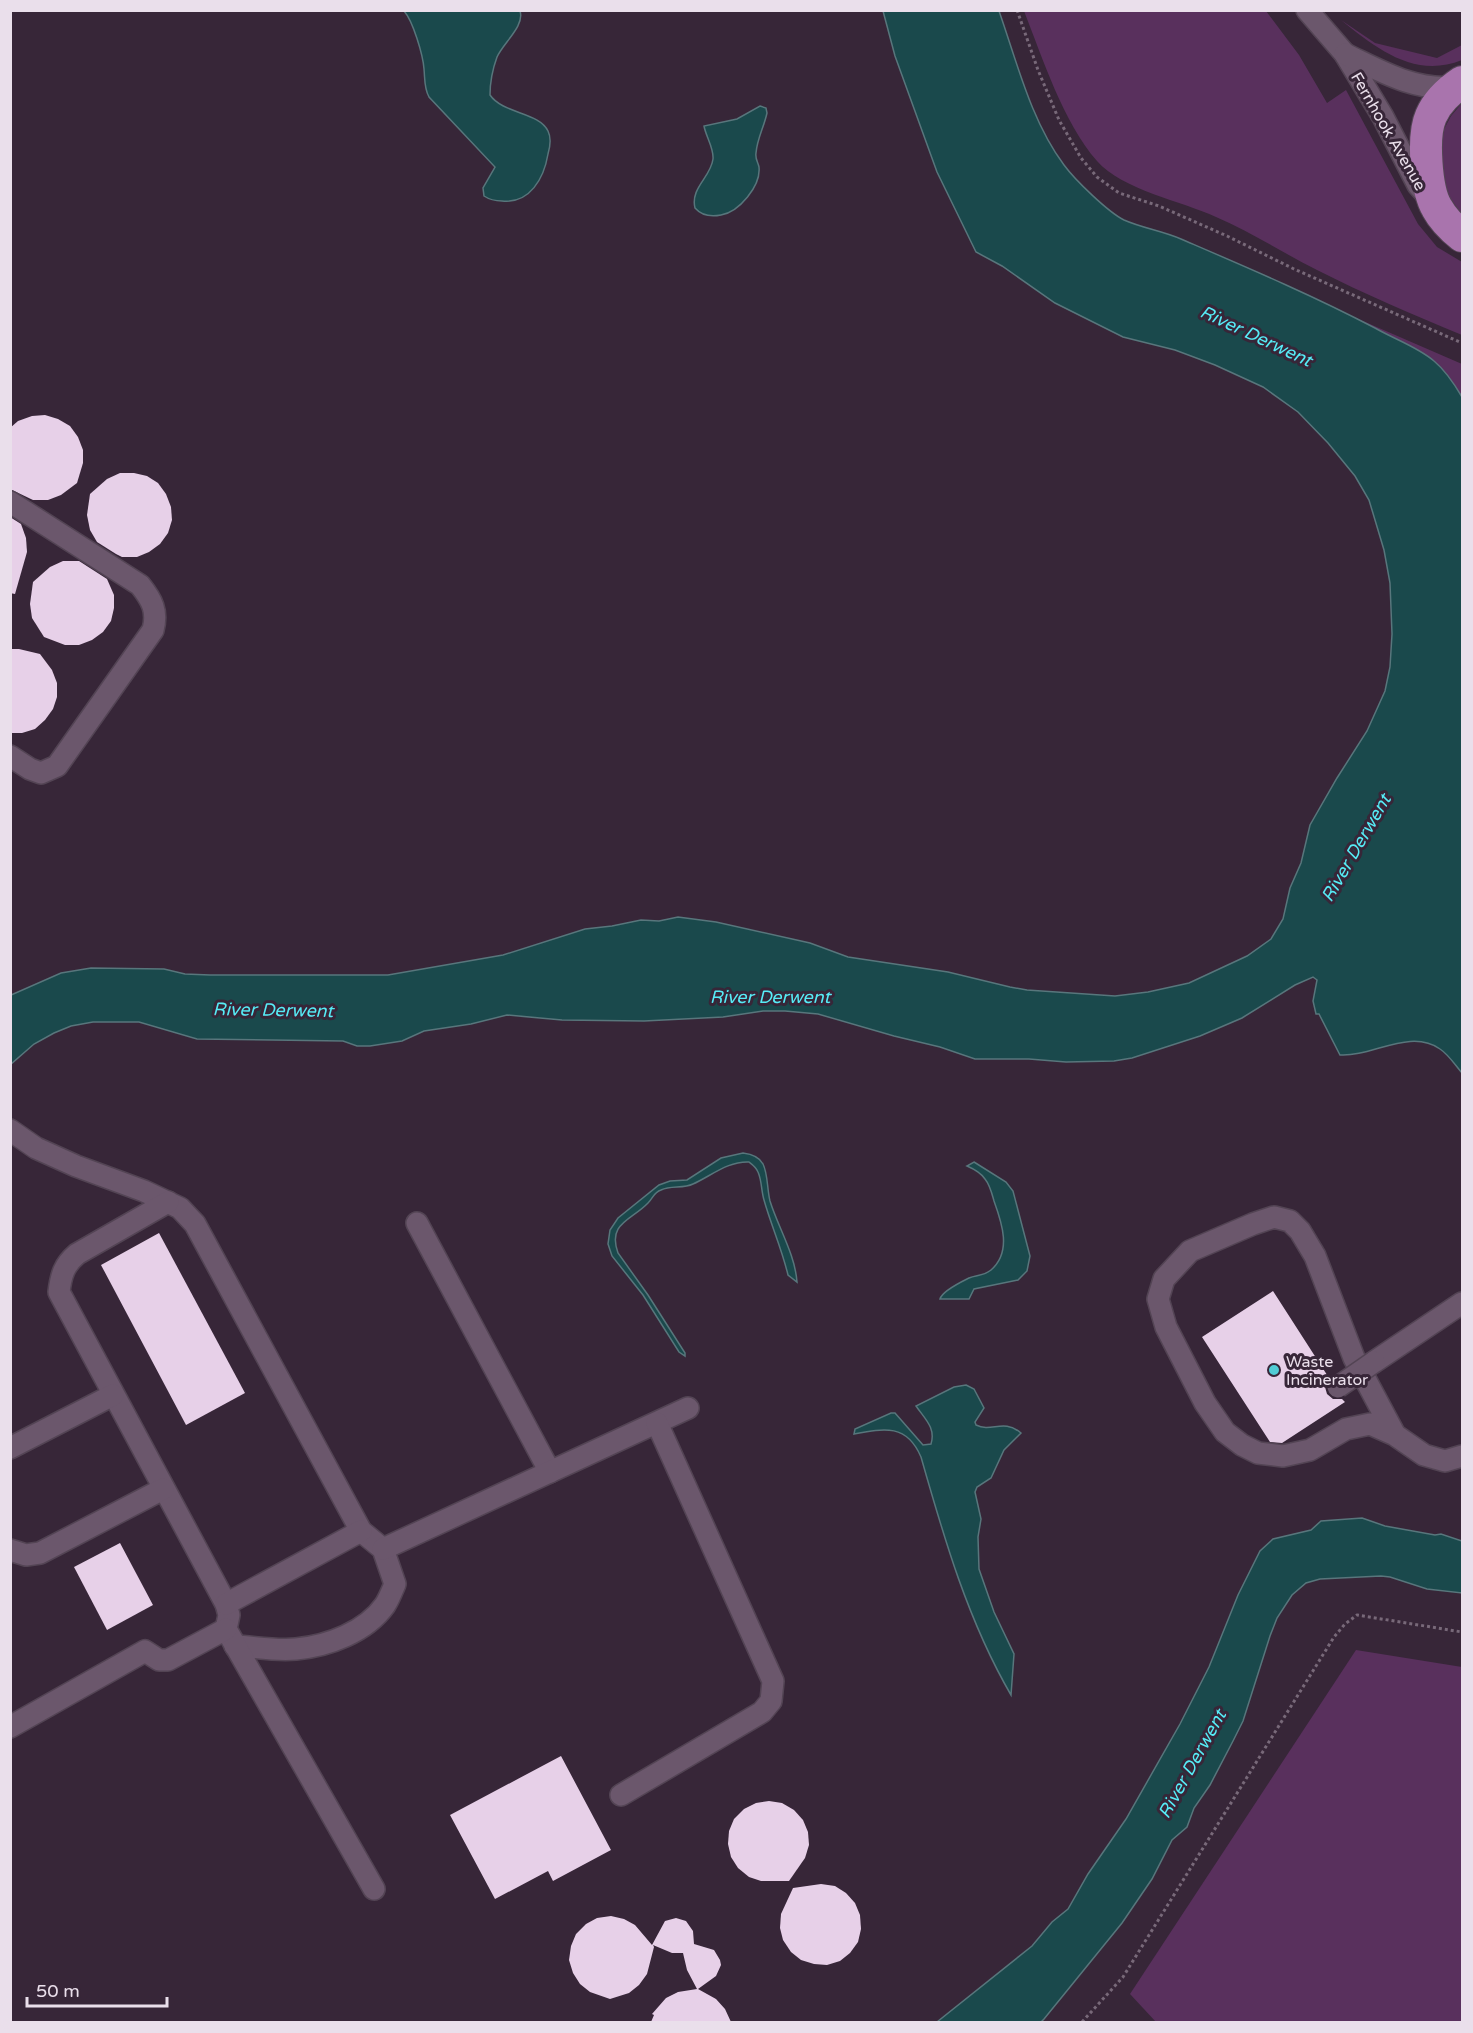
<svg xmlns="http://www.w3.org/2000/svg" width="1473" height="2033" viewBox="0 0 1473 2033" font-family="'Varela Round',sans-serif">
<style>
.green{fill:#59305d}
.water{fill:#1a494c;stroke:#58767c;stroke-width:1.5}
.building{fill:#e7d0e8}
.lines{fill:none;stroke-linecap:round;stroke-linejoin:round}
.minor-casing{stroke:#534454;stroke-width:24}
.highway-casing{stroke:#534454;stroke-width:34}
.path{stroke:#786979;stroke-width:3;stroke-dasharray:3 3;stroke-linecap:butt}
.minor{stroke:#6b576c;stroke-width:21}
.highway{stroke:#a974ad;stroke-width:32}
.minor-bridge-casing{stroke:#534454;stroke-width:24;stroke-linecap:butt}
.minor-bridge{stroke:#6b576c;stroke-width:21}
.poi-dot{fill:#51ccd5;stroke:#372638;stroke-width:2}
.labels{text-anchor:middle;stroke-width:6;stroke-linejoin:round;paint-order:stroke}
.street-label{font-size:16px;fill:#eadfeb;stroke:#372638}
.poi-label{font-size:16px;fill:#eadfeb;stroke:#372638;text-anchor:start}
.water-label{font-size:18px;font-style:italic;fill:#56ecf6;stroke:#372638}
</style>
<rect width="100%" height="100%" fill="#372638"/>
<g class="green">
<path d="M 1024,11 L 1266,11 L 1299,55 L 1327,103 L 1346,90 L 1418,224 L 1437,247 L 1462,262 L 1462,335 C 1414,315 1364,294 1317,270 C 1283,253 1251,232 1216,217 C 1182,201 1122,190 1097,161 C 1063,122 1043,59 1024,11 Z"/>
<path d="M 1341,20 L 1375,43 L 1437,58 L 1462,45 L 1462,60 C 1415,79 1377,49 1341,20 Z"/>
<polygon points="1462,103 1462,215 1442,186 1439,147 1443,131 1451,116"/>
<polygon points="1349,315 1462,364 1462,397 1445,372 1435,362"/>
<polygon points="1356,1650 1462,1667 1462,2022 1156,2022 1130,1994"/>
</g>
<g class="water">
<path d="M 520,11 C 525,26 503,43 497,57 C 493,68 490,82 490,95 C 503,114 539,112 548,131 C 551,137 550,147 548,154 C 544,178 530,204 502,201 C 495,201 490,200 484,196 L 483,188 L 495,167 L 429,97 C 424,88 425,79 424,69 C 423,55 413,21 404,11 Z"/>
<path d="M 883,11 L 999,11 C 1017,62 1031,121 1064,165 C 1075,180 1108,212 1124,220 C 1142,228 1163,231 1181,239 C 1246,267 1312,295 1375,328 C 1394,339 1418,347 1434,361 C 1446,371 1455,385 1462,397 L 1462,1073 C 1455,1065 1449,1055 1440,1049 C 1410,1028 1372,1057 1340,1055 L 1319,1014 L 1316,1014 L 1313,1001 L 1317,980 L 1313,977 L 1295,985 L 1242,1018 L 1200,1036 L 1132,1058 L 1114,1061 L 1066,1062 L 1029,1059 L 975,1059 L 940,1047 L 894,1036 L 818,1014 L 785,1011 L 763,1011 L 723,1017 L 644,1021 L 562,1020 L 507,1015 L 471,1024 L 424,1031 L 402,1041 L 370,1046 L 357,1046 L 343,1041 L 197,1039 L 139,1022 L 93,1022 L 71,1026 L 54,1033 L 34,1044 L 11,1064 L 11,995 L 61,973 L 91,968 L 164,969 L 185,974 L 210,975 L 388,975 L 503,955 L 585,929 L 612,926 L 641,920 L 659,921 L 678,917 L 716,922 L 810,943 L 848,957 L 948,972 L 1010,987 L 1027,990 L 1115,996 L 1148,992 L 1189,983 L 1247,956 L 1271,939 L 1283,919 L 1290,888 L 1301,863 L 1310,825 L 1337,778 L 1367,731 L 1385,691 L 1390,667 L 1392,634 L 1390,583 L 1384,550 L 1369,500 L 1355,476 L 1328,443 L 1298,412 L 1263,387 L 1215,365 L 1175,350 L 1123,337 L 1055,303 L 1002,266 L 976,252 L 937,172 L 895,56 Z"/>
<path d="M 760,106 L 766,108 L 767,113 C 764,127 757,139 756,153 C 755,159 758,162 759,167 C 761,186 739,212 721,215 C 711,217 702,216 695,208 C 690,188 711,177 713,159 C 714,148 706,137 704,126 L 737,119 Z"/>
<path d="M 743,1153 C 751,1154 759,1156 763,1164 C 768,1174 767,1189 770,1201 C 778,1227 795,1254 797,1282 L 788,1275 C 782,1249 771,1225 764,1200 C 761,1190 762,1181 758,1172 C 756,1167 753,1165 749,1162 C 728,1161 711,1176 693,1184 C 683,1189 671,1185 661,1190 C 654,1192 653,1198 648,1203 C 632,1220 607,1223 618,1253 L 648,1295 L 685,1353 L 685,1356 L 679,1352 L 643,1295 L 612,1256 L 608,1244 L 610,1230 L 618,1218 L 659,1185 L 670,1181 L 687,1180 L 721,1158 Z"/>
<path d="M 974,1162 L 1006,1182 L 1013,1191 L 1030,1256 L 1027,1271 L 1018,1280 L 974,1289 L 969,1299 L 940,1299 C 942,1291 961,1282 969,1278 C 976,1275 984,1276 991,1270 C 1012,1252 1002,1223 994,1201 C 992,1194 990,1185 985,1179 C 981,1173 974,1169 967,1166 Z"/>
<path d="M 966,1385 L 974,1389 L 984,1408 L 975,1422 L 976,1425 C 992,1433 1003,1418 1021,1433 L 1004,1450 L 991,1478 L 977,1487 L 975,1492 L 981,1519 L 978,1537 L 979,1569 L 994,1612 L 1014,1654 L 1011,1695 C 968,1621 944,1538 921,1457 C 907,1424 885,1428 854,1434 L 855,1429 L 891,1413 L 895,1413 L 923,1445 L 931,1444 C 936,1428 925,1419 916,1406 L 954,1387 Z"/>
<polygon points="1362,1518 1385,1526 1435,1535 1441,1534 1462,1541 1462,1593 1427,1589 1390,1577 1381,1576 1320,1579 1306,1583 1292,1595 1277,1618 1270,1636 1243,1721 1233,1741 1210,1785 1194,1808 1187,1827 1172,1840 1152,1879 1122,1923 1044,2019 1041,2022 937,2022 1032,1946 1052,1922 1068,1909 1088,1874 1126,1819 1180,1724 1209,1667 1238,1595 1260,1551 1273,1539 1311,1530 1321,1521"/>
</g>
<g class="building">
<polygon points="45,415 58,419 70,426 78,437 83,450 83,463 77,483 61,495 48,500 33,500 10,489 10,428 18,421 32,416"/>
<polygon points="120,473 134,473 147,476 158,483 166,494 171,507 172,520 168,533 160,544 149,552 137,557 122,557 116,554 97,542 90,530 87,515 90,494 107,479"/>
<polygon points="10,517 21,524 26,538 27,552 15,594 10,593"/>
<polygon points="63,561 79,561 107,579 114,595 114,608 111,621 103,632 92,640 79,645 65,645 44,637 32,618 30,604 33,582 50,567"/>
<polygon points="10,649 19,649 40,654 52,670 57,683 57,697 53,709 45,720 35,729 22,733 10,733"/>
<polygon points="159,1233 245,1393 186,1425 101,1265"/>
<polygon points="1273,1291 1329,1378 1325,1387 1327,1394 1333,1399 1342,1399 1345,1402 1282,1443 1270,1442 1202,1337"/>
<polygon points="120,1543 153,1605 107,1630 74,1567"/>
<polygon points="561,1756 611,1850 553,1881 548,1871 495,1899 450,1815"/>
<polygon points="769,1801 782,1803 794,1810 803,1820 808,1832 809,1845 805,1858 789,1881 761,1881 749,1877 738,1868 731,1857 728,1844 729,1831 734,1819 744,1809 756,1803"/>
<polygon points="821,1884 835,1886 846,1893 855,1903 860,1915 861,1929 858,1942 850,1953 840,1961 827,1965 814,1964 801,1960 791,1952 783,1940 780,1928 781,1914 793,1888"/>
<polygon points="611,1916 624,1919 635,1925 652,1945 665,1921 676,1918 686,1921 693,1931 694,1944 714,1950 720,1960 721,1965 716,1976 698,1989 716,1999 725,2009 731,2022 651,2022 654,2015 652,2014 666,1998 678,1992 697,1989 687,1970 683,1953 672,1953 653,1945 654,1947 647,1974 639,1985 629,1993 610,1999 590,1992 580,1984 573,1973 569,1960 571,1946 576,1934 586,1924 597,1918"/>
</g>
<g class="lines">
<g class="minor-casing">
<g id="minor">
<polyline points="1307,10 1345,54 1383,117 1418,185 1426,194"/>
<path d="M 1345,54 C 1379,70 1414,91 1453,87"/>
<path d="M 10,502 L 140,585 C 152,600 158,611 153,630 L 57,766 L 41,773 L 30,769 L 10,756"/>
<path d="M 10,1130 L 36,1148 L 76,1166 L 144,1191 L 180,1208 L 195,1224 L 361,1531 L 383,1549 L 395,1584 C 392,1591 389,1599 385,1605 C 366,1632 328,1646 296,1649 C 276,1651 255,1647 235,1646"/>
<path d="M 168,1202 L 77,1254 C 64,1265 61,1275 59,1292 L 226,1604 L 229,1615 L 226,1629 L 374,1889"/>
<polyline points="417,1223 550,1472"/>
<polyline points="1374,1362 1462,1303"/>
<polyline points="1395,1435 1354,1358 1315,1256 1300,1231 1290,1221 1274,1217 1253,1224 1190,1251 1164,1279 1158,1299 1166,1327 1205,1403 1225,1432 1242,1445 1258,1453 1283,1456 1310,1450 1346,1429 1370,1424 1395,1435 1424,1455 1445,1461 1462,1456"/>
<polyline points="10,1448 113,1395"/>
<polyline points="383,1549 688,1408"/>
<polyline points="10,1550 26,1555 40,1553 163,1489"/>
<polyline points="226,1604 361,1531"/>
<polyline points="10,1727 145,1651 159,1660 168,1660 226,1629"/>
<polyline points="621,1795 762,1712 771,1701 773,1681 657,1423"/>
</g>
</g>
<g class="highway-casing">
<path id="highway" d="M 1462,82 C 1450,90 1437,102 1431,116 C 1422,136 1426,190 1437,208 C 1443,219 1452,228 1462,236"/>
</g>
<g class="path">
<polyline points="1017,10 1038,70 1059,120 1081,158 1097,177 1119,193 1159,206 1227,236 1294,269 1462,343"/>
<polyline points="1082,2022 1123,1977 1334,1637 1345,1624 1357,1615 1462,1632"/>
</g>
<use href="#minor" class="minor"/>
<use href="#highway" class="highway"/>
<g class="minor-bridge-casing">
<polyline id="minor-bridge" points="1338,1387 1374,1362"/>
</g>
<use href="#minor-bridge" class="minor-bridge"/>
</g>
<circle class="poi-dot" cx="1274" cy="1370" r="6"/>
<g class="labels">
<g class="street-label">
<text transform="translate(1389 131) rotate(60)" y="6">Fernhook Avenue</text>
</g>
<g class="poi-label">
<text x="1286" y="1367">Waste<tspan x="1286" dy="18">Incinerator</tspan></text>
</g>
<g class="water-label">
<text transform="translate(1256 336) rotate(25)" y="6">River Derwent</text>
<text transform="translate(1356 848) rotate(-60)" y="6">River Derwent</text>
<text x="770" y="1003">River Derwent</text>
<text transform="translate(273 1010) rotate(1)" y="6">River Derwent</text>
<text transform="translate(1192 1764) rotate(-61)" y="6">River Derwent</text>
</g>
</g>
<rect width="1473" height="2033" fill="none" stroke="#eadfeb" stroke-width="24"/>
<path d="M27 1997v9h140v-9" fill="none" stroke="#eadfeb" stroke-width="3"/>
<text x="36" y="1997" font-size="18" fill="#eadfeb" stroke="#372638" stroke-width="4.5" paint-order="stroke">50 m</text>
</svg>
